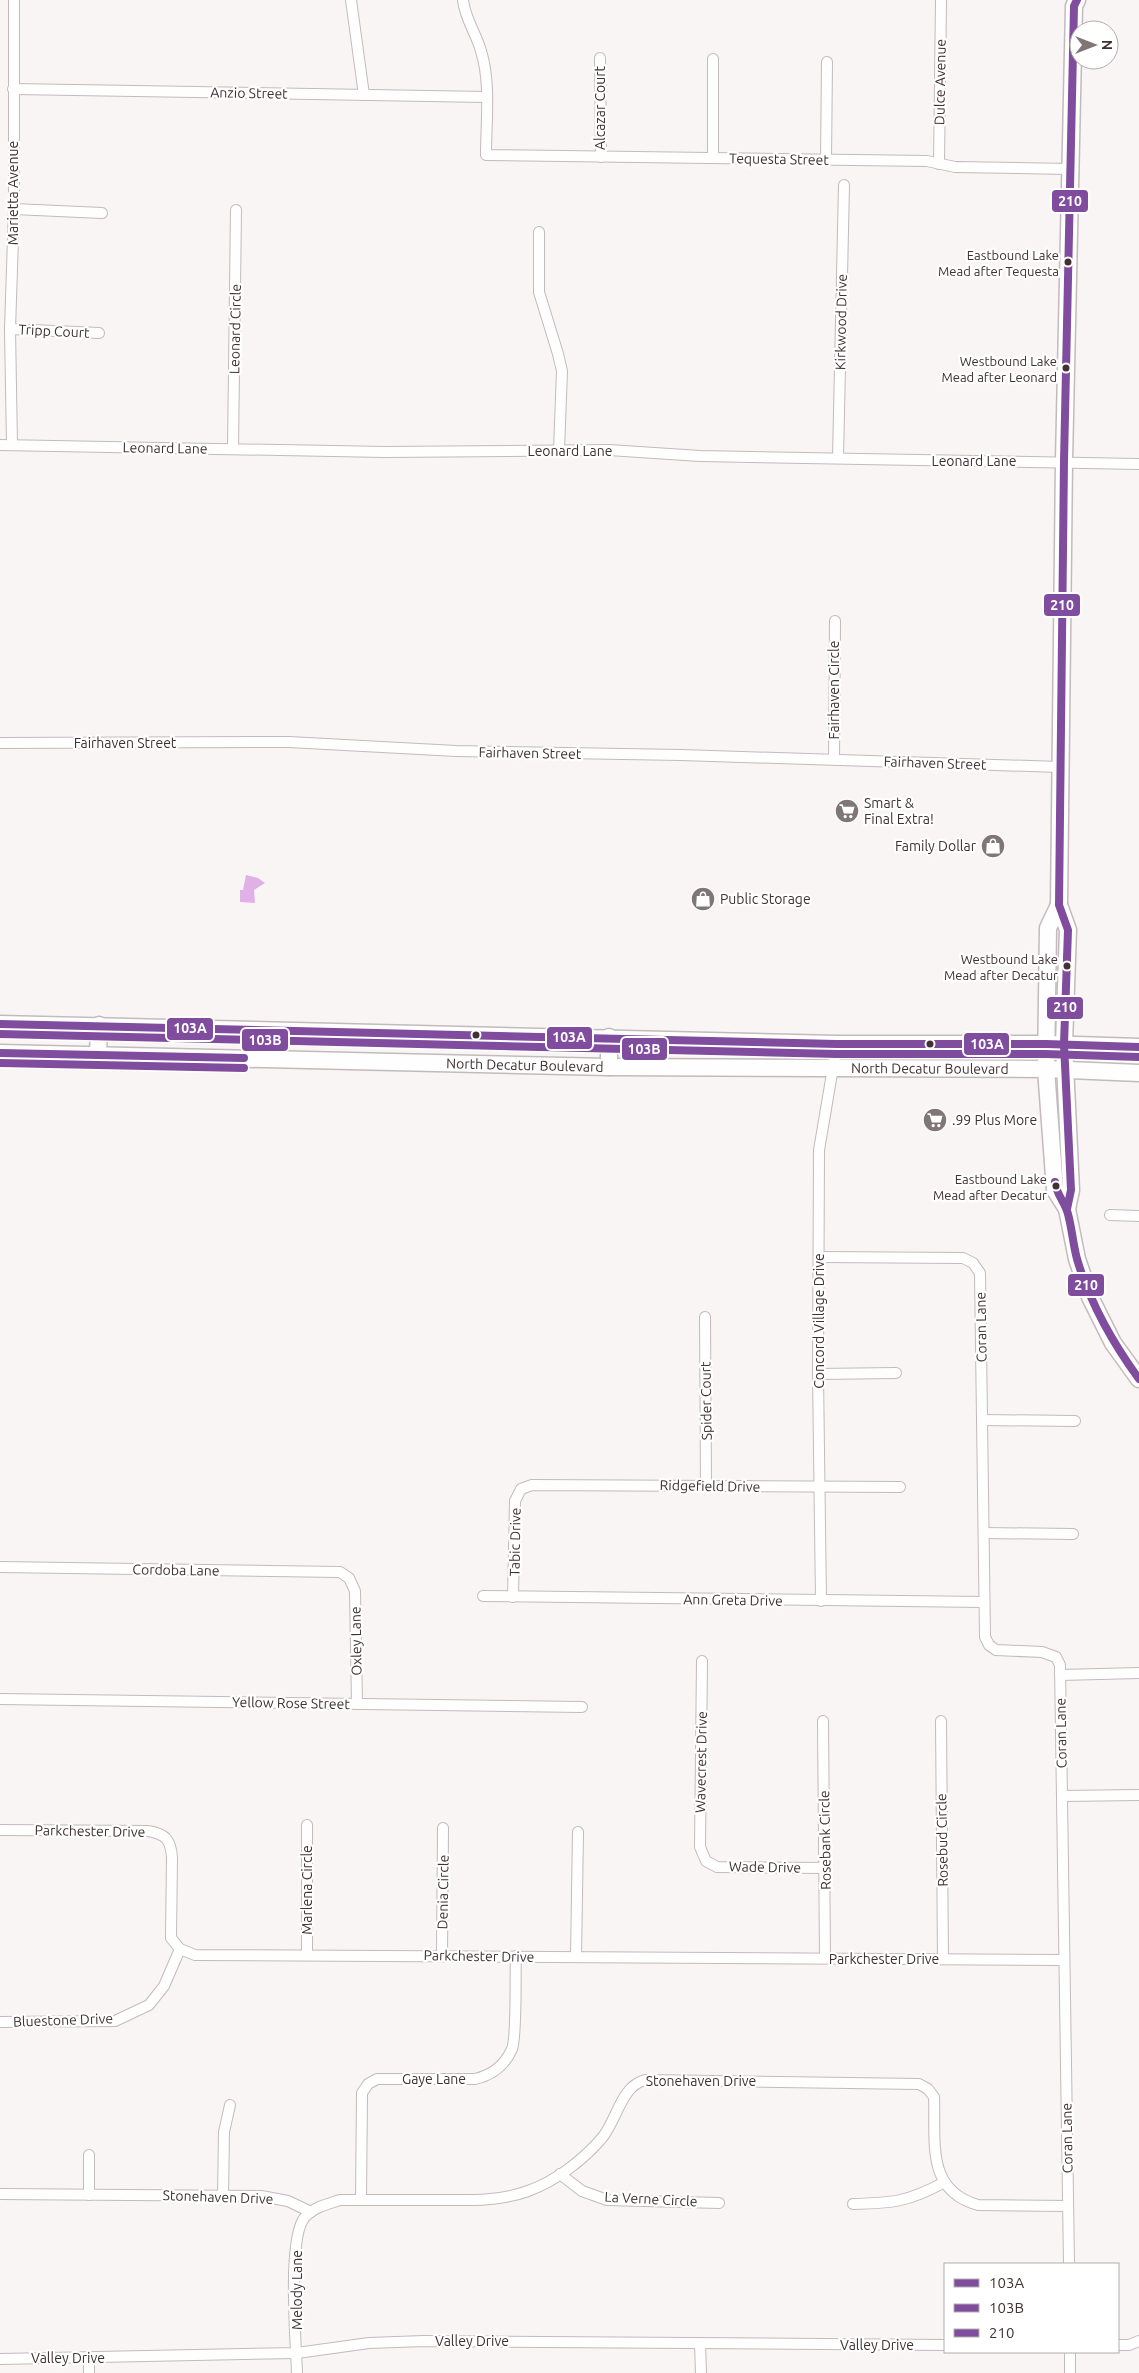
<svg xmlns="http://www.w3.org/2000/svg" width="1139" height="2373" viewBox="0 0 1139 2373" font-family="Ubuntu,sans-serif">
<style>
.water{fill:#e0b0e6}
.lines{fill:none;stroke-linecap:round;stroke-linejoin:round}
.minor-casing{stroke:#c3babb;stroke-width:12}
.primary-casing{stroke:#c3babb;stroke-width:19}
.minor{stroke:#fefefe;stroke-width:10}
.primary{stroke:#fefefe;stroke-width:16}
.bus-1-casing{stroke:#fff;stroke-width:11}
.bus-2-casing{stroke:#fff;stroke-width:11}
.bus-3-casing{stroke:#fff;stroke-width:11}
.bus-1{stroke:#804c9e;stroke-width:8}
.bus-2{stroke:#804c9e;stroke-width:8}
.bus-3{stroke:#804c9e;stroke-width:8}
.bus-dot{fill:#403133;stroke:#fff;stroke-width:2}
.labels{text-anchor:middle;stroke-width:4.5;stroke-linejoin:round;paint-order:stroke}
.bus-label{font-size:13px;fill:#403133;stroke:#fff;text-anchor:end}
.street-label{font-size:14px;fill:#403133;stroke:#fff}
.poi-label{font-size:14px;fill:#403133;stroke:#fff;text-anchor:start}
.line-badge{stroke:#fff;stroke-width:2}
.badge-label{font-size:14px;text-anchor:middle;font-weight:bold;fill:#fff}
</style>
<rect width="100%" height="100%" fill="#f9f5f5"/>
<polygon class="water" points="246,875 258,878 265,883 254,890 255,903 240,902 240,890 243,890"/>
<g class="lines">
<g class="minor-casing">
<g id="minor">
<polyline points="351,0 364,95"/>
<path d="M 463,0 C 465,19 476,33 481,51 C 491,83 486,122 486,155 L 927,161 L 955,167 L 1070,169"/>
<polyline points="600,58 601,157"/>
<polyline points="13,89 486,97"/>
<polyline points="713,157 713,59"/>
<polyline points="826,160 827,62"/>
<polyline points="939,164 941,0"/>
<polyline points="14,209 102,213"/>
<polyline points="539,232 539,292 558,354 562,371 559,450"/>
<polyline points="10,329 99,333"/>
<polyline points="0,445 385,452 609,450 700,456 1139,464"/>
<polyline points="12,445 10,329 14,209 14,0"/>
<polyline points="233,449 236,210"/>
<polyline points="838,458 844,185"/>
<polyline points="0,743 289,742 456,751 681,755 1060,767"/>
<polyline points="834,759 835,621"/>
<polyline points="1110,1215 1139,1216"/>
<polyline points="819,1257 963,1258 973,1263 980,1273 985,1637 989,1645 996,1650 1042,1652 1056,1657 1060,1665 1069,2264"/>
<polyline points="705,1317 706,1486"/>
<polyline points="818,1374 896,1373"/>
<polyline points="982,1420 1075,1421"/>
<polyline points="984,1533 1073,1534"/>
<polyline points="0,1567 340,1572 349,1578 355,1591 357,1704"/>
<polyline points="483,1596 984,1602"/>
<polyline points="513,1597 515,1501 521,1489 532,1485 900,1487"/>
<polyline points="821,1601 818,1374 819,1150 837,1044"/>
<polyline points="702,1661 700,1847 706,1861 717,1867 825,1868"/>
<polyline points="1060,1675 1139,1673"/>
<polyline points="0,1699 582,1707"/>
<polyline points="823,1721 825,1958"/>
<polyline points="941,1721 943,1959"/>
<polyline points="1062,1796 1139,1795"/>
<path d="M 0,1830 L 148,1831 C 166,1834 171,1840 172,1858 L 171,1938 L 180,1949 L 195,1955 L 1064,1960"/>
<polyline points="307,1954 307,1825"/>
<polyline points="442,1955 443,1828"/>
<polyline points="576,1957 578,1832"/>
<polyline points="0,2022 115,2021 149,2005 164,1986 180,1949"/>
<polyline points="89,2155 89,2195"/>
<polyline points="560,2174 582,2191 607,2200 719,2203"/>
<polyline points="0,2194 261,2196 288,2201 311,2212"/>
<polyline points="223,2196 224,2132 230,2105"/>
<path d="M 361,2200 L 362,2093 L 368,2084 L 377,2079 L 475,2079 C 493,2075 505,2065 512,2049 C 517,2037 515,1973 516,1956"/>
<path d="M 853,2204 C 893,2203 907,2202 943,2183"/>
<polyline points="700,2343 701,2373"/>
<polyline points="1118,2345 1129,2345 1139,2341"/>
<polyline points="1070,2352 1070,2373"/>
<polyline points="0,2359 297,2353 369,2343 424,2341 945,2345"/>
<polyline points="89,2359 89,2373"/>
<path d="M 297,2373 C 296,2343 287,2237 305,2217 C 314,2207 328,2204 340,2200 C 371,2200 403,2200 434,2200 C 466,2200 498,2202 528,2191 C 556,2181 583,2160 602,2138 C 617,2120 621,2086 645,2080 L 919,2084 L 928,2089 L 934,2097 C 936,2141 925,2190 978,2205 L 1068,2206"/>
</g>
</g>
<g class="primary-casing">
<g id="primary">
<polyline points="1059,905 1048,928 1046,1069 1055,1190 1067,1209 1077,1259 1090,1297 1113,1343 1139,1379"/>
<polyline points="0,1024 837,1044 1046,1044 1139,1047"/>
<path id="s1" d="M 0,1053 L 609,1067 L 1046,1069 L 1139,1073"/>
<polyline points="98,1056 99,1025"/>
<polyline points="609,1067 609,1037"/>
<polyline points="1067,1209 1071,1190 1064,1044 1068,930 1059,905 1064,461 1074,6 1077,0"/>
</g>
</g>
<use href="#minor" class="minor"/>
<use href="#primary" class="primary"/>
<g class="bus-1-casing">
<g id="bus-1">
<polyline points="0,1024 837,1044 1046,1044 1139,1047"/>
<polyline points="0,1053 244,1058"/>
</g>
</g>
<g class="bus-2-casing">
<g id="bus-2">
<polyline points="0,1034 837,1054 1046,1054 1139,1057"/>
<polyline points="0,1063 244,1068"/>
</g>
</g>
<g class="bus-3-casing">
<g id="bus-3">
<path d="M 1055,1182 C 1056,1194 1065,1202 1068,1214 C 1072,1229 1073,1244 1077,1259 C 1090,1303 1112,1342 1139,1379"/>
<polyline points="1067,1209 1071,1190 1064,1044 1068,930 1059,905 1064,461 1074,6 1077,0"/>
</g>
</g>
<use href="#bus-1" class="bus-1"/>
<use href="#bus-2" class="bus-2"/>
<use href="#bus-3" class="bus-3"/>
</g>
<defs>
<g id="supermarket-disc" transform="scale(1.25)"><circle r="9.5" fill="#817677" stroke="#fff"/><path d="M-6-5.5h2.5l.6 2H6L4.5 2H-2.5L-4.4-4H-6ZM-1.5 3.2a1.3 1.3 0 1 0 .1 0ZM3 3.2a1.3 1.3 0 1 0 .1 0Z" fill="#fff"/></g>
<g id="shop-disc" transform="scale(1.25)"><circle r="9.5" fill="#817677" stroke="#fff"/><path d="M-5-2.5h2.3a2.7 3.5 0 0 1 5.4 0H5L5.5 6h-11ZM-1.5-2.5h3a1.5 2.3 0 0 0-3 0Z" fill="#fff"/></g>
</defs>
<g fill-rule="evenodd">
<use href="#supermarket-disc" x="847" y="811"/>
<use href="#shop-disc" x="993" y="846"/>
<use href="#shop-disc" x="703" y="899"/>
<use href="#supermarket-disc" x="935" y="1120"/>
</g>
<g class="bus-dot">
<circle cx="1068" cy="262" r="4.5"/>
<circle cx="1066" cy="368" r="4.5"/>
<circle cx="1067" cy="966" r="4.5"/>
<circle cx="476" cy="1035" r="4.5"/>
<circle cx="930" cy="1044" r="4.5"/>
<circle cx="1056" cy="1186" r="4.5"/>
</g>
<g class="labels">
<g class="bus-label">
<text x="1059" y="260">Eastbound Lake<tspan x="1059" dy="16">Mead after Tequesta</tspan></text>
<text x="1057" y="366">Westbound Lake<tspan x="1057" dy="16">Mead after Leonard</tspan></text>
<text x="1058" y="964">Westbound Lake<tspan x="1058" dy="16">Mead after Decatur</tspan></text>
<text x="1047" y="1184">Eastbound Lake<tspan x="1047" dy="16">Mead after Decatur</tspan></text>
</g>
<g class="street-label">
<text transform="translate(940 82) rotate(-89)" y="5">Dulce Avenue</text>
<text transform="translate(249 93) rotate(1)" y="5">Anzio Street</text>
<text transform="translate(600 108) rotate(-90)" y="5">Alcazar Court</text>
<text transform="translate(779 159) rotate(1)" y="5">Tequesta Street</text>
<text transform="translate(13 193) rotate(-90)" y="5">Marietta Avenue</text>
<text transform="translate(841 322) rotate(-89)" y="5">Kirkwood Drive</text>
<text transform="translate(235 329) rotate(-89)" y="5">Leonard Circle</text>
<text transform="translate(54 331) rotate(3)" y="5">Tripp Court</text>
<text transform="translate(165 448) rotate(1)" y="5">Leonard Lane</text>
<text x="570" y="456">Leonard Lane</text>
<text x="974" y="466">Leonard Lane</text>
<text transform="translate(834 690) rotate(-90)" y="5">Fairhaven Circle</text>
<text x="125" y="748">Fairhaven Street</text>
<text transform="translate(530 753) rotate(1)" y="5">Fairhaven Street</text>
<text transform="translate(935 763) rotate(2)" y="5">Fairhaven Street</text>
<text dy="5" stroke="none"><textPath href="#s1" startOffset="525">North Decatur Boulevard</textPath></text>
<text dy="5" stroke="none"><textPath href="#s1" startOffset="930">North Decatur Boulevard</textPath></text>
<text transform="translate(819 1321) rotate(-90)" y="5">Concord Village Drive</text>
<text transform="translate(981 1327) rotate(-91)" y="5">Coran Lane</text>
<text transform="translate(706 1401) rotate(-91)" y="5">Spider Court</text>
<text transform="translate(710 1486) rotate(1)" y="5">Ridgefield Drive</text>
<text transform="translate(515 1542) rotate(-89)" y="5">Tabic Drive</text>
<text transform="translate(176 1570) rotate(1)" y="5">Cordoba Lane</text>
<text transform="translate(733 1600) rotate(1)" y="5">Ann Greta Drive</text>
<text transform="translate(356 1641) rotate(-91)" y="5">Oxley Lane</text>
<text transform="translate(291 1703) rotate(1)" y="5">Yellow Rose Street</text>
<text transform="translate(1061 1733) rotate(-91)" y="5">Coran Lane</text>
<text transform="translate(701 1762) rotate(-89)" y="5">Wavecrest Drive</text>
<text transform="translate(90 1831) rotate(1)" y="5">Parkchester Drive</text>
<text transform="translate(825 1840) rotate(-91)" y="5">Rosebank Circle</text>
<text transform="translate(942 1840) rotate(-91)" y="5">Rosebud Circle</text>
<text transform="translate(765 1867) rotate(1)" y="5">Wade Drive</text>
<text transform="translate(307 1890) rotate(-90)" y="5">Marlena Circle</text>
<text transform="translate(443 1892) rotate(-89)" y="5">Denia Circle</text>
<text transform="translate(479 1956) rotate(1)" y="5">Parkchester Drive</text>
<text x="884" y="1964">Parkchester Drive</text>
<text transform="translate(63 2020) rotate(-2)" y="5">Bluestone Drive</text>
<text x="434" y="2084">Gaye Lane</text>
<text x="701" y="2086">Stonehaven Drive</text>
<text transform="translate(1067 2138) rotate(-91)" y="5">Coran Lane</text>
<text transform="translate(218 2197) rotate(2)" y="5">Stonehaven Drive</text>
<text transform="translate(651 2199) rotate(3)" y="5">La Verne Circle</text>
<text transform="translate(297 2290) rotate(-90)" y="5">Melody Lane</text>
<text x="472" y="2346">Valley Drive</text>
<text x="877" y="2350">Valley Drive</text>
<text x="68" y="2363">Valley Drive</text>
</g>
<g class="poi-label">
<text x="864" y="808">Smart &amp;<tspan x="864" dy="16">Final Extra!</tspan></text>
<text x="976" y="851" text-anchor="end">Family Dollar</text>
<text x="720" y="904">Public Storage</text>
<text x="952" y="1125">.99 Plus More</text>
</g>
</g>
<g class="line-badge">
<rect x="1051" y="189" width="38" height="24" rx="5" fill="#804c9e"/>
<rect x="1043" y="593" width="38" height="24" rx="5" fill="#804c9e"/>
<rect x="1046" y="996" width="38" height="24" rx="5" fill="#804c9e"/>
<rect x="166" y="1017" width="48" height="24" rx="5" fill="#804c9e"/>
<rect x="546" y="1026" width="47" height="24" rx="5" fill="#804c9e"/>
<rect x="241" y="1028" width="48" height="24" rx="5" fill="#804c9e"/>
<rect x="963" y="1032" width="47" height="24" rx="5" fill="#804c9e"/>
<rect x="621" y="1037" width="47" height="24" rx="5" fill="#804c9e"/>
<rect x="1067" y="1273" width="38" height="24" rx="5" fill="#804c9e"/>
</g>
<g class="badge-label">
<text x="1070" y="206">210</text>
<text x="1062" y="610">210</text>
<text x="1065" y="1012">210</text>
<text x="190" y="1033">103A</text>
<text x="569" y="1042">103A</text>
<text x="265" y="1045">103B</text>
<text x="987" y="1049">103A</text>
<text x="644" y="1054">103B</text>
<text x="1086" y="1290">210</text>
</g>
<rect x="944" y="2263" width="175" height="90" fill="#ffffff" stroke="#b3adad"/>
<rect x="954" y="2279" width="25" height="8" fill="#804c9e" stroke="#b3adad"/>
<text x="989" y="2288" font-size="15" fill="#403133">103A</text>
<rect x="954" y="2304" width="25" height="8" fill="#804c9e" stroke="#b3adad"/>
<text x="989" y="2313" font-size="15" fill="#403133">103B</text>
<rect x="954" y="2329" width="25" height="8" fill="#804c9e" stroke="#b3adad"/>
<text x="989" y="2338" font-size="15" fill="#403133">210</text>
<g transform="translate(1094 45) rotate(90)"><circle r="24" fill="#ffffff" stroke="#b3adad"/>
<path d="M0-4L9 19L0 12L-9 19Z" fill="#817677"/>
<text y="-8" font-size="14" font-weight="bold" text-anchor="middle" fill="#403133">N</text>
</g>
</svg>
